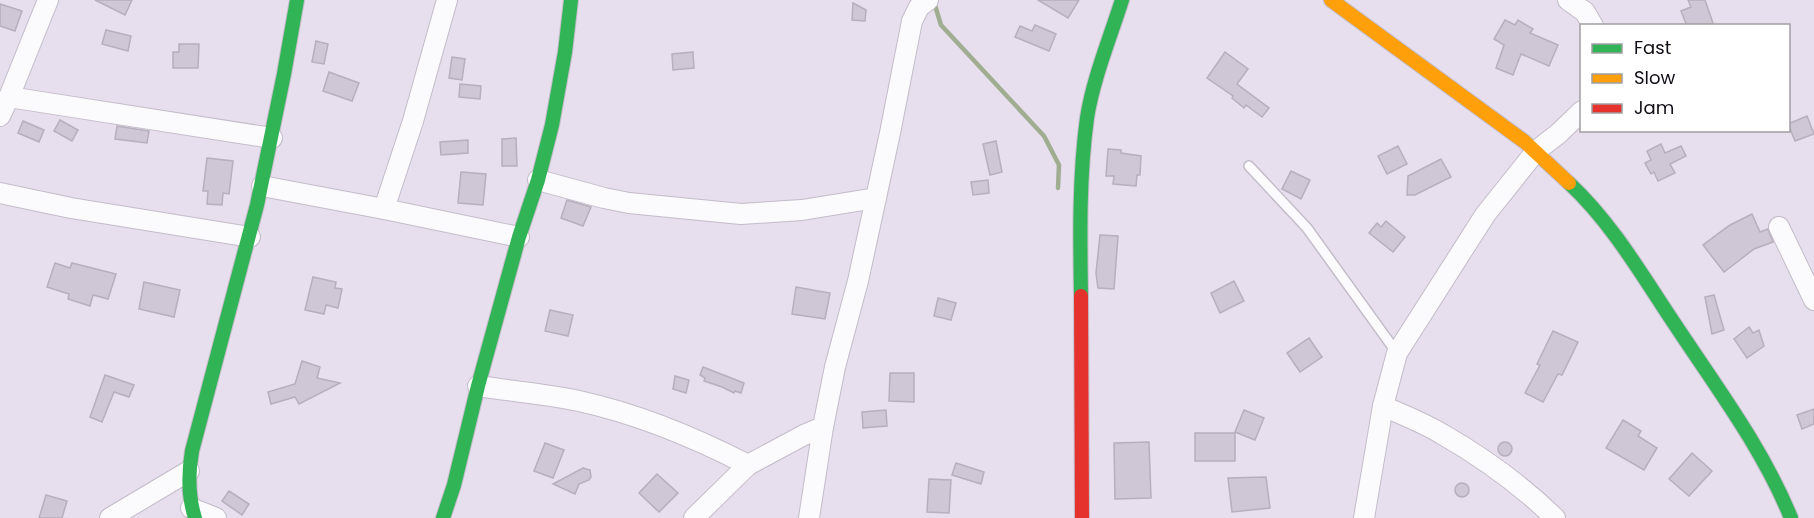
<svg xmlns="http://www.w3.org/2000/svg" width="1814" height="518" viewBox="0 0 1814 518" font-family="Poppins,sans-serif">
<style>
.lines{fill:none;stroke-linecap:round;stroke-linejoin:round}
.stream{stroke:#a0ad90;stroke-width:4.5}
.building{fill:#cfc6d6;stroke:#b7afbc;stroke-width:1.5}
.lane-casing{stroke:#c3bcc9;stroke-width:12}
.street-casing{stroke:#c3bcc9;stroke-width:22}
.fast-casing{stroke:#c3bcc9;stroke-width:16}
.slow-casing{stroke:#c3bcc9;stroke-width:16}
.jam-casing{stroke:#c3bcc9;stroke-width:16}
.lane{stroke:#fbfafc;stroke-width:9}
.street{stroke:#fbfafc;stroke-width:20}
.fast{stroke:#30b455;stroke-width:14}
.slow{stroke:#ff9f0a;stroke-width:14}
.jam{stroke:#e5322d;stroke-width:14}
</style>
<rect width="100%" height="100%" fill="#e7deee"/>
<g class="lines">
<polyline class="stream" points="934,2 941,25 1044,136 1059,165 1058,188"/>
</g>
<g class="building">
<polygon points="95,0 132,0 125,15"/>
<polygon points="1038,0 1079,0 1068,18"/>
<polygon points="1688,0 1705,0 1714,26 1687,26 1681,11 1691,7"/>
<polygon points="853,3 866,10 865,21 852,20"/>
<polygon points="0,4 22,11 15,31 0,26"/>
<polygon points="1505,20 1515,25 1518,20 1533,29 1530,33 1558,45 1549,66 1521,54 1513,75 1496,68 1504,45 1494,39"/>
<polygon points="1035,25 1056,34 1049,51 1015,37 1020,26 1032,31"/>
<polygon points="106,30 131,36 128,51 102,44"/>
<polygon points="316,41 328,44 324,64 312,62"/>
<polygon points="179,44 199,44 198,68 173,68 173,52 179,52"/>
<polygon points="693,52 694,68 673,70 672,54"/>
<polygon points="1225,52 1248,69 1237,84 1269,108 1262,117 1246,105 1244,108 1232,98 1233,96 1207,78"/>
<polygon points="452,57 465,59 462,80 449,78"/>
<polygon points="329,72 359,83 352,101 323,91"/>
<polygon points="460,84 481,86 480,99 459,97"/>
<polygon points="1807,116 1814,134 1795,141 1788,124"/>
<polygon points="60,120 78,130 72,141 54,131"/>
<polygon points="23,121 44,130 39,142 18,133"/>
<polygon points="117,126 149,131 147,143 115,139"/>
<polygon points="516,138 517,166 502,166 502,139"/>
<polygon points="468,140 468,153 441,155 440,142"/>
<polygon points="996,141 1002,172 990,175 983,144"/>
<polygon points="1661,144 1665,153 1681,146 1686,156 1670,164 1675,173 1658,181 1654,172 1651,174 1645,163 1651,160 1647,151"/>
<polygon points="1398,146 1407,164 1387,174 1378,156"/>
<polygon points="1108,149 1121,150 1121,153 1141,156 1140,175 1137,175 1136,186 1113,184 1114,176 1106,176"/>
<polygon points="207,158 233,161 229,194 223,193 222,205 207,204 208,191 203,191"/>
<polygon points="1441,159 1451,177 1415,195 1407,195 1408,176"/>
<polygon points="1291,171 1310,180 1301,199 1282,189"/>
<polygon points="461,172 486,174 483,205 458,203"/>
<polygon points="988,180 989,193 973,195 971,182"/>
<polygon points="567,200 591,207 583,226 561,218"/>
<polygon points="1752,214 1760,232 1768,229 1773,242 1754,249 1724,272 1703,245 1730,225"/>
<polygon points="1386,221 1405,237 1393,252 1369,233 1377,223 1381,227"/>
<polygon points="1100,235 1118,236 1114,289 1098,288 1096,273"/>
<polygon points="55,263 70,268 72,263 116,274 108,299 93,295 90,306 68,299 69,294 47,287"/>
<polygon points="313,277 336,282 335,288 342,289 338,308 326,305 324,314 305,310"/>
<polygon points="1234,281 1244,301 1220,313 1211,293"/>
<polygon points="144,282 180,290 174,317 139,309"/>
<polygon points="796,287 830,293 825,319 792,314"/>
<polygon points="1714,295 1724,330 1712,334 1705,297"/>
<polygon points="938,298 956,303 951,320 934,316"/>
<polygon points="550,310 573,315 568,336 545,331"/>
<polygon points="1749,327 1753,333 1759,330 1764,346 1747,358 1734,339"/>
<polygon points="1553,331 1578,342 1562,375 1558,374 1543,402 1525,393 1540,365 1537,364"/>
<polygon points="1309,338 1322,357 1300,372 1287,353"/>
<polygon points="302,361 320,367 317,378 340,383 299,404 295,397 271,404 268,392 295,384"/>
<polygon points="703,367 744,383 741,393 735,391 734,393 722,387 704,381 705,378 700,375"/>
<polygon points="890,373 914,373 914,402 889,401"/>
<polygon points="105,375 134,385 129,397 114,392 102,422 90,417"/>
<polygon points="675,376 689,380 686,393 673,389"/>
<polygon points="1814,409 1814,424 1802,429 1797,415"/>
<polygon points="886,410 887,426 863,428 862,412"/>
<polygon points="1244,410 1264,418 1255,440 1235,432"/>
<polygon points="1623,420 1641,431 1638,436 1657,448 1644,470 1606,448"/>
<rect x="1195" y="433" width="40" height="28"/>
<polygon points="1149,442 1151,498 1115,499 1114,443"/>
<circle cx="1505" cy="449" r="7"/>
<polygon points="545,443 564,450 553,478 534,471"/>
<polygon points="1692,453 1712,471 1689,496 1669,479"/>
<polygon points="956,463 984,472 981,484 952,475"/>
<polygon points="583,468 590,470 591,477 589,480 579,484 575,494 553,484"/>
<polygon points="657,474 678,493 659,512 639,493"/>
<polygon points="1266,477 1270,508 1232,512 1228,478"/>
<polygon points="929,479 951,480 949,513 927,512"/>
<circle cx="1462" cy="490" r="7"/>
<polygon points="229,491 249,504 242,515 222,501"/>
<polygon points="46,495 67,501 62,518 39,518"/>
</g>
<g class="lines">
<g class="lane-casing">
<polyline id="lane" points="1249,166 1307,228 1397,353"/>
</g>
<g class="street-casing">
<g id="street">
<polyline points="1568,0 1585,12 1593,26"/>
<polyline points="9,97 272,138"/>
<polyline points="0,116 9,97 48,0"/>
<polyline points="538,180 604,198 629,203 741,214 802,210 876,198"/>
<polyline points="262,186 384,209 519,237"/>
<polyline points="0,193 71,208 250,237"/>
<polyline points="384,209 413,121 447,0"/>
<polyline points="1779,227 1814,300"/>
<path d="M 478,386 C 511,391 546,394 579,401 C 638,414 694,437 748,465"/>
<path d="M 1383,406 C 1403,415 1424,423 1442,434 C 1484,458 1521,485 1555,518"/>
<polyline points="823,427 835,367 858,281 890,133 912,21 919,7 928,0"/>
<polyline points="191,508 216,518"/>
<polyline points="110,518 189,471"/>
<polyline points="694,518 748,465 804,435 823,427 809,518"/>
<polyline points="1364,518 1383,406 1397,353 1485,215 1536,151 1558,134 1582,111"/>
</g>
</g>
<g class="fast-casing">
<g id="fast">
<path d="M 1569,183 C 1613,224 1643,277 1676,326 C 1717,388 1763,449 1791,518"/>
<path d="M 1081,296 C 1080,237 1079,176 1087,118 C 1093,79 1110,38 1122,0"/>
<path d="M 195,518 C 188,496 188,474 192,451 L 257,205 L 284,74 L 297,0"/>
<polyline points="443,518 454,485 478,386 519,237 538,180 552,125 565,52 571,0"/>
</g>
</g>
<g class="slow-casing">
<polyline id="slow" points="1331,0 1525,142 1569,183"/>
</g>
<g class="jam-casing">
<polyline id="jam" points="1081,296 1082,518"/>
</g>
<use href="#lane" class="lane"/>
<use href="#street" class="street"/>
<use href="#fast" class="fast"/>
<use href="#slow" class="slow"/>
<use href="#jam" class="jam"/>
</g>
<rect x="1580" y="24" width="210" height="108" fill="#ffffff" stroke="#a09ea2" stroke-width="1.5"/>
<rect x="1592" y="44" width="30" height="9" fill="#30b455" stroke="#a09ea2" stroke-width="1.5"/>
<text x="1634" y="54" font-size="18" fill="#120c16">Fast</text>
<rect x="1592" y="74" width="30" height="9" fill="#ff9f0a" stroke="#a09ea2" stroke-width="1.5"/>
<text x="1634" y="84" font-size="18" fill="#120c16">Slow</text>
<rect x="1592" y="104" width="30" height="9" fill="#e5322d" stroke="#a09ea2" stroke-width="1.5"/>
<text x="1634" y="114" font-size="18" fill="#120c16">Jam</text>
</svg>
